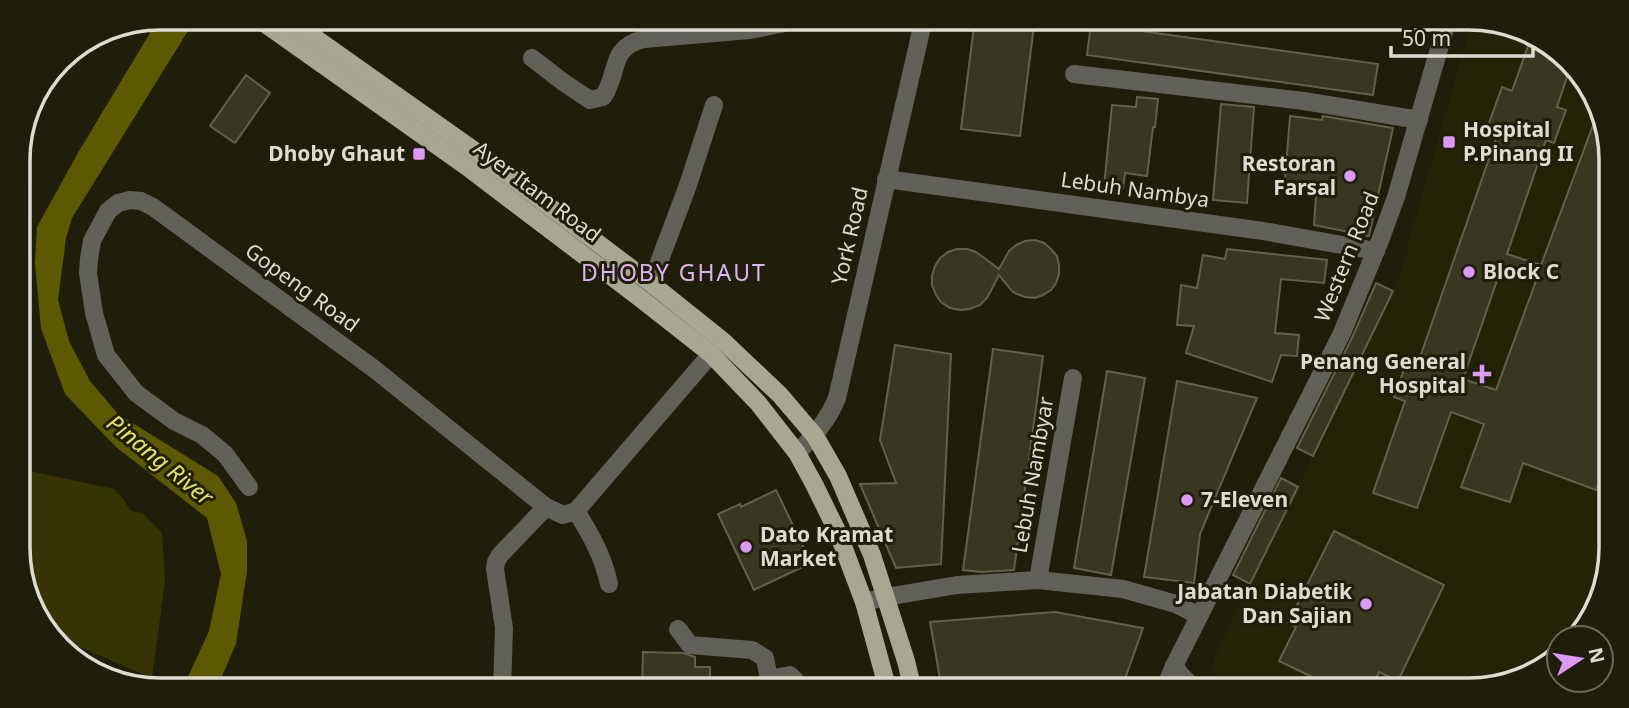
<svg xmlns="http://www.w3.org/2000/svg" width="1629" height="708" viewBox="0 0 1629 708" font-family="'Noto Sans',sans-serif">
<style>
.built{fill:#252307}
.green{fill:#363305}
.water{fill:#5d5902}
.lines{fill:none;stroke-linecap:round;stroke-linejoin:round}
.stream{stroke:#5d5902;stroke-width:6}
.building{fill:#383722;stroke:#62614b;stroke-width:2;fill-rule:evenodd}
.minor{stroke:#616158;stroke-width:18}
.major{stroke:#a7a792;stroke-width:18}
.poi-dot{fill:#dc99f5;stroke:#1f1e0a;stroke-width:2.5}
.labels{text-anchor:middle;stroke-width:6;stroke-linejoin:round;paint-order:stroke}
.poi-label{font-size:21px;font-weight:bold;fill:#dddcd0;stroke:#1f1e0a;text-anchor:start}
.street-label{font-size:21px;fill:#dddcd0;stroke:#1f1e0a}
.neighbourhood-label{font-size:23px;letter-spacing:2px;fill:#dfb1f1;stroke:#1f1e0a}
.water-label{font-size:23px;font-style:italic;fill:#e7e15f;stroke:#1f1e0a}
.rim{fill:none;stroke:#dddcd0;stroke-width:3.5}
</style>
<rect width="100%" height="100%" fill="#1f1e0a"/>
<polygon class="built" points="1473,18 1523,28 1582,73 1610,141 1611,549 1601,602 1574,638 1559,638 1559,657 1556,661 1478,690 1225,690 1218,684 1212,666 1217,652 1393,291 1406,258 1409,240"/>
<polygon class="green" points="20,469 114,489 124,500 130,510 144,514 162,533 165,581 152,678 63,640 53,640 47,635 20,576"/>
<polygon class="water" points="159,18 196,18 72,218 66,238 58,300 69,341 90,381 118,414 218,476 236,503 247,541 247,571 236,644 216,690 182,690 209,631 221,574 207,518 116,447 65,394 41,328 35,263 37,227 79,151"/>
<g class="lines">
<polyline class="stream" points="595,18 613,20 689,18"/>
</g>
<g class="building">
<polygon points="975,18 1035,18 1020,136 961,129"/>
<polygon points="1091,24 1378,64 1373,95 1087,55"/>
<path d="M 1532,35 L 1571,65 L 1557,107 L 1566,110 L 1554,143 L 1546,140 L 1507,254 L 1541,265 L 1598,112 L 1610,141 L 1611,487 L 1599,483 L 1596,490 L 1523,463 L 1510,502 L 1461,487 L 1484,424 L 1451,412 L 1417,508 L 1373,493 L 1405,401 L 1394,397 L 1408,359 L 1418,363 L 1499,130 L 1488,126 L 1502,87 L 1512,91 ZM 1501,269 L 1536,281 L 1496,390 L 1463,379 Z"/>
<polygon points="246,75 270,93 235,143 210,126"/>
<polygon points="1137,97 1158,99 1155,127 1153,127 1147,176 1125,173 1123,188 1104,186 1112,105 1136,107"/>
<polygon points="1221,104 1254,107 1247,203 1213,200"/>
<polygon points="1290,116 1322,120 1323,116 1393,128 1369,236 1314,225 1316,194 1284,191"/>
<polygon points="1035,240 1044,243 1051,249 1057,256 1059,265 1059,274 1056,283 1051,290 1043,295 1035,298 1025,297 1017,294 1012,291 999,275 987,298 980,305 970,309 960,310 950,308 941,302 936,295 932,285 932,276 935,266 940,258 948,252 957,249 967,249 976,252 999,269 1009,251 1016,245 1025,241"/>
<polygon points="1227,249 1327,260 1324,283 1281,279 1275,333 1299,335 1297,356 1281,355 1272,382 1186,353 1194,326 1177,325 1181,285 1197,288 1203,255 1225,259"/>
<polygon points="1376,283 1393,291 1313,456 1297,448 1352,338"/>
<polygon points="895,345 951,354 941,564 896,568 860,484 896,483 880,440"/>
<polygon points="993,349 1043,356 1014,570 981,572 963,570"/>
<polygon points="1107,371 1145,378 1111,575 1074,568"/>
<polygon points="1177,381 1257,398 1200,534 1194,583 1144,577"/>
<polygon points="1281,478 1298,487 1250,584 1233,575"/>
<polygon points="776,490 811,563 754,590 718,514 740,504 741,507"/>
<polygon points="1334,531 1444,585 1398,681 1379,672 1370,690 1339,690 1279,661 1296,627 1288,623"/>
<polygon points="1055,612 1143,628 1121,690 942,690 930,622"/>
<polygon points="643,652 683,653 695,657 695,667 710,667 710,690 642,690"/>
</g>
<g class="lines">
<g class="minor">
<path d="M 532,58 L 563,82 L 590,100 L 603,97 C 620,72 608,48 644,39 L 750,30 L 810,18"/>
<polyline points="1074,74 1304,101 1419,120"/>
<polyline points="886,179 1263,231 1376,251"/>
<polyline points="648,281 658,265 688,185 714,105"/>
<path d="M 797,453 C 814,436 828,420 837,398 L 924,18"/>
<polyline points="249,487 225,454 202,435 174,421 136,393 106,355 94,313 88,273 89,259 92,241 108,211 118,203 130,200 141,201 153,207 373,368 546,507 563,515 576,511 711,354"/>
<path d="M 576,511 C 591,535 603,556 609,584"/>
<polyline points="1038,580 1073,378"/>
<polyline points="864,602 886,597 957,585 1038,580 1123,589 1176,604 1199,616"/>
<polyline points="678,629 690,645 752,650 765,658 769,679 790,675 796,681 798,690"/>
<polyline points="1174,666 1181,675 1195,690"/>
<polyline points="384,690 394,690"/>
<polyline points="502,690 504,628 495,569 496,562 500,555 546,507"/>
<polyline points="1164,690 1174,666 1342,333 1381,238 1396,197 1448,18"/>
</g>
<g class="major">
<polyline points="257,18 470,169 640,298 711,354 758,403 797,453 814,484 838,533 864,602 888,690"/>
<polyline points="287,18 482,156 648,281 723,341 780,395 815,436 838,476 872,555 906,661 913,690"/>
</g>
</g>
<g class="poi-dot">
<rect x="1442" y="135" width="14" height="14" rx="3.5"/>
<rect x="412" y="147" width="14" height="14" rx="3.5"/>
<circle cx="1350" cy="176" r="7"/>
<circle cx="1469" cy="272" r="7"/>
<path d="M1478.5 363.5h7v7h7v7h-7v7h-7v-7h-7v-7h7z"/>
<circle cx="1187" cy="500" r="7"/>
<circle cx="746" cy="547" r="7"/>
<circle cx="1366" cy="604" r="7"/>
</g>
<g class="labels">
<g class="poi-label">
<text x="1463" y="137">Hospital<tspan x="1463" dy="24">P.Pinang II</tspan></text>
<text x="405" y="161" text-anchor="end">Dhoby Ghaut</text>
<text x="1336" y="171" text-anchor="end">Restoran<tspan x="1336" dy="24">Farsal</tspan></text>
<text x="1483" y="279">Block C</text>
<text x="1466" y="369" text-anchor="end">Penang General<tspan x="1466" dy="24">Hospital</tspan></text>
<text x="1201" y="507">7-Eleven</text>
<text x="760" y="542">Dato Kramat<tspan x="760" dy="24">Market</tspan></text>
<text x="1352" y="599" text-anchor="end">Jabatan Diabetik<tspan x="1352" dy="24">Dan Sajian</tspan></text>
</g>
<g class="street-label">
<text transform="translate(1135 190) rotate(8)" y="7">Lebuh Nambya</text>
<text transform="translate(537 192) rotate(37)" y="7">Ayer Itam Road</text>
<text transform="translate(850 236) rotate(-77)" y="7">York Road</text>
<text transform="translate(1347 257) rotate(-68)" y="7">Western Road</text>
<text transform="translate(302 288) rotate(36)" y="7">Gopeng Road</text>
<text transform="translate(1033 475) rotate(-80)" y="7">Lebuh Nambyar</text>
</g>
<g class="neighbourhood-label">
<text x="674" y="281">DHOBY GHAUT</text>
</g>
<g class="water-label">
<text transform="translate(160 460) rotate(39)" y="8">Pinang River</text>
</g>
</g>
<path d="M0 0H1629V708H0ZM160 30H1469A130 130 0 0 1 1599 160V548A130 130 0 0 1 1469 678H160A130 130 0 0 1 30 548V160A130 130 0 0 1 160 30Z" fill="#1f1e0a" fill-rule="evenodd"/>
<path class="rim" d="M160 30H1469A130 130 0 0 1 1599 160V548A130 130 0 0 1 1469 678H160A130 130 0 0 1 30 548V160A130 130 0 0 1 160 30Z"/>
<g transform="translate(1580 659) rotate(78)"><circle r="33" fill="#1f1e0a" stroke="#6b6a59" stroke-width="2"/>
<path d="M0-5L12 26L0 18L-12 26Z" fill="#dc99f5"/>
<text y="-10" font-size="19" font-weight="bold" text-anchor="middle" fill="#dddcd0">N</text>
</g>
<path d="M1391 46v10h142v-10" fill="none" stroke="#dddcd0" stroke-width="3.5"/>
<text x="1402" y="46" font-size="21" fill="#dddcd0" stroke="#1f1e0a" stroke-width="5" paint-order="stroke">50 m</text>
</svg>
